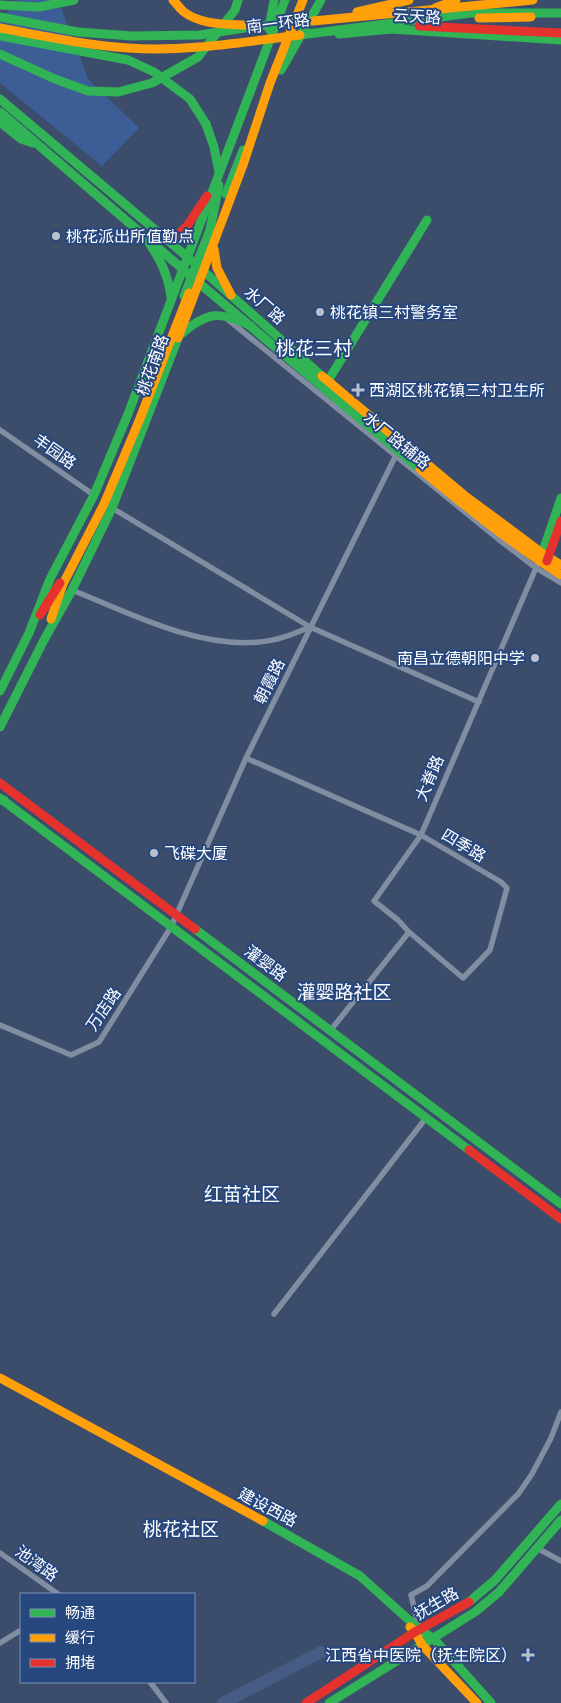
<svg xmlns="http://www.w3.org/2000/svg" width="561" height="1703" viewBox="0 0 561 1703" font-family="'Varela Round','Noto Sans SC',sans-serif">
<style>
.green{fill:#3c5d96}
.lines{fill:none;stroke-linecap:round;stroke-linejoin:round}
.river{stroke:#475c84;stroke-width:12}
.street{stroke:#818da1;stroke-width:5.5}
.fast{stroke:#30b455;stroke-width:9}
.slow{stroke:#ff9f0a;stroke-width:9}
.jam{stroke:#e5322d;stroke-width:9}
.poi-dot{fill:#bac1cb;stroke:#27477f;stroke-width:2}
.labels{text-anchor:middle;stroke-width:4;stroke-linejoin:round;paint-order:stroke}
.street-label{font-size:16px;fill:#fff;stroke:#27477f}
.poi-label{font-size:16px;fill:#fff;stroke:#27477f;text-anchor:start}
.quarter-label{font-size:19px;fill:#fff;stroke:#27477f}
</style>
<rect width="100%" height="100%" fill="#3b4d6b"/>
<polygon class="green" points="16,0 58,0 88,79 139,128 102,166 0,83 0,22"/>
<g class="lines">
<polyline class="river" points="223,1703 321,1652"/>
<g class="street">
<polyline points="226,318 502,542 536,568 561,583"/>
<polyline points="0,430 94,495"/>
<polyline points="112,508 310,627 479,702"/>
<path d="M 72,590 C 129,613 196,648 259,642 C 277,641 293,634 310,627"/>
<polyline points="246,758 421,835 501,882 507,888 490,950 463,978 409,932"/>
<polyline points="0,1025 71,1055 99,1042 171,927 246,758 399,449"/>
<polyline points="330,1031 409,932 398,920 374,901 421,835 539,561"/>
<polyline points="274,1314 426,1118"/>
<polyline points="537,1548 561,1561"/>
<polyline points="0,1553 58,1594"/>
<polyline points="419,1628 411,1595 427,1586 519,1493 532,1474 551,1438 561,1412"/>
<polyline points="0,1643 21,1630"/>
<polyline points="150,1682 166,1703"/>
</g>
<g class="fast">
<polyline points="0,5 39,7 74,0"/>
<polyline points="0,17 78,32 132,36 200,35 257,26 313,21"/>
<polyline points="269,29 274,0"/>
<polyline points="339,34 391,29 561,40"/>
<polyline points="300,35 471,13 561,13"/>
<polyline points="0,36 128,60 154,72 190,99 206,124"/>
<polyline points="0,54 55,79 88,91 118,92 152,83 198,57 235,10 238,0"/>
<polyline points="281,70 321,0"/>
<polyline points="0,99 191,260 322,376"/>
<polyline points="0,112 199,283 420,469"/>
<polyline points="0,122 21,139 33,143"/>
<polyline points="206,124 214,147 219,172"/>
<polyline points="226,194 243,150"/>
<path d="M 145,237 C 159,257 168,273 171,297"/>
<polyline points="184,296 210,230 219,185"/>
<path d="M 181,334 C 208,311 220,311 251,326"/>
<polyline points="326,384 427,220"/>
<polyline points="541,557 561,498"/>
<polyline points="0,691 29,633 50,579 94,495 128,414 285,0"/>
<polyline points="0,727 44,640 72,590 112,508 178,338"/>
<polyline points="0,798 469,1150"/>
<polyline points="0,800 4,800"/>
<polyline points="195,929 561,1204"/>
<polyline points="263,1521 360,1576 420,1630 433,1638 491,1703"/>
<polyline points="469,1602 495,1580 561,1504"/>
<polyline points="329,1703 475,1612 499,1592 561,1520"/>
</g>
<g class="slow">
<path d="M 173,0 C 177,4 180,9 184,12 C 201,25 226,24 246,25"/>
<polyline points="435,8 456,0"/>
<polyline points="357,12 409,0"/>
<polyline points="479,18 531,17"/>
<polyline points="313,21 533,0"/>
<path d="M 0,28 C 43,36 85,45 128,48 C 186,52 243,42 300,35"/>
<polyline points="214,249 217,268 231,295"/>
<polyline points="178,338 243,165 270,83 303,0"/>
<polyline points="322,376 464,495 542,553 561,565"/>
<path d="M 420,469 C 465,506 511,543 561,575"/>
<polyline points="51,619 63,584 104,504 139,421 189,293"/>
<polyline points="0,1378 263,1521"/>
<polyline points="410,1627 415,1632 422,1645 477,1703"/>
</g>
<g class="jam">
<polyline points="419,26 561,33"/>
<polyline points="166,239 178,235 187,226 207,196"/>
<polyline points="547,561 561,521"/>
<polyline points="40,615 60,583"/>
<polyline points="0,783 195,929"/>
<polyline points="469,1150 561,1219"/>
<polyline points="306,1703 415,1632 469,1602"/>
</g>
</g>
<g class="poi-dot">
<circle cx="56" cy="236" r="5"/>
<circle cx="320" cy="312" r="5"/>
<path d="M355.5 382.5h5v5h5v5h-5v5h-5v-5h-5v-5h5z"/>
<circle cx="535" cy="658" r="5"/>
<circle cx="154" cy="853" r="5"/>
<path d="M525.5 1647.5h5v5h5v5h-5v5h-5v-5h-5v-5h5z"/>
</g>
<g class="labels">
<g class="street-label">
<text transform="translate(417 16) rotate(3)" y="6">云天路</text>
<text transform="translate(278 23) rotate(-7)" y="6">南一环路</text>
<text transform="translate(265 305) rotate(41)" y="6">水厂路</text>
<text transform="translate(152 365) rotate(-70)" y="6">桃花南路</text>
<text transform="translate(397 440) rotate(39)" y="6">水厂路辅路</text>
<text transform="translate(55 451) rotate(35)" y="6">丰园路</text>
<text transform="translate(269 681) rotate(-64)" y="6">朝霞路</text>
<text transform="translate(429 778) rotate(-67)" y="6">大脊路</text>
<text transform="translate(464 845) rotate(31)" y="6">四季路</text>
<text transform="translate(266 963) rotate(37)" y="6">灌婴路</text>
<text transform="translate(103 1009) rotate(-56)" y="6">万店路</text>
<text transform="translate(268 1507) rotate(28)" y="6">建设西路</text>
<text transform="translate(37 1563) rotate(36)" y="6">池湾路</text>
<text transform="translate(436 1603) rotate(-30)" y="6">抚生路</text>
</g>
<g class="poi-label">
<text x="66" y="242">桃花派出所值勤点</text>
<text x="330" y="318">桃花镇三村警务室</text>
<text x="369" y="396">西湖区桃花镇三村卫生所</text>
<text x="525" y="664" text-anchor="end">南昌立德朝阳中学</text>
<text x="164" y="859">飞碟大厦</text>
<text x="517" y="1661" text-anchor="end">江西省中医院（抚生院区）</text>
</g>
<g class="quarter-label">
<text x="314" y="355">桃花三村</text>
<text x="344" y="999">灌婴路社区</text>
<text x="242" y="1201">红苗社区</text>
<text x="181" y="1536">桃花社区</text>
</g>
</g>
<rect x="20" y="1593" width="175" height="90" fill="#27477f" stroke="#7d91b2"/>
<rect x="30" y="1609" width="25" height="8" fill="#30b455" stroke="#7d91b2"/>
<text x="65" y="1618" font-size="15" fill="#ffffff">畅通</text>
<rect x="30" y="1634" width="25" height="8" fill="#ff9f0a" stroke="#7d91b2"/>
<text x="65" y="1643" font-size="15" fill="#ffffff">缓行</text>
<rect x="30" y="1659" width="25" height="8" fill="#e5322d" stroke="#7d91b2"/>
<text x="65" y="1668" font-size="15" fill="#ffffff">拥堵</text>
</svg>
